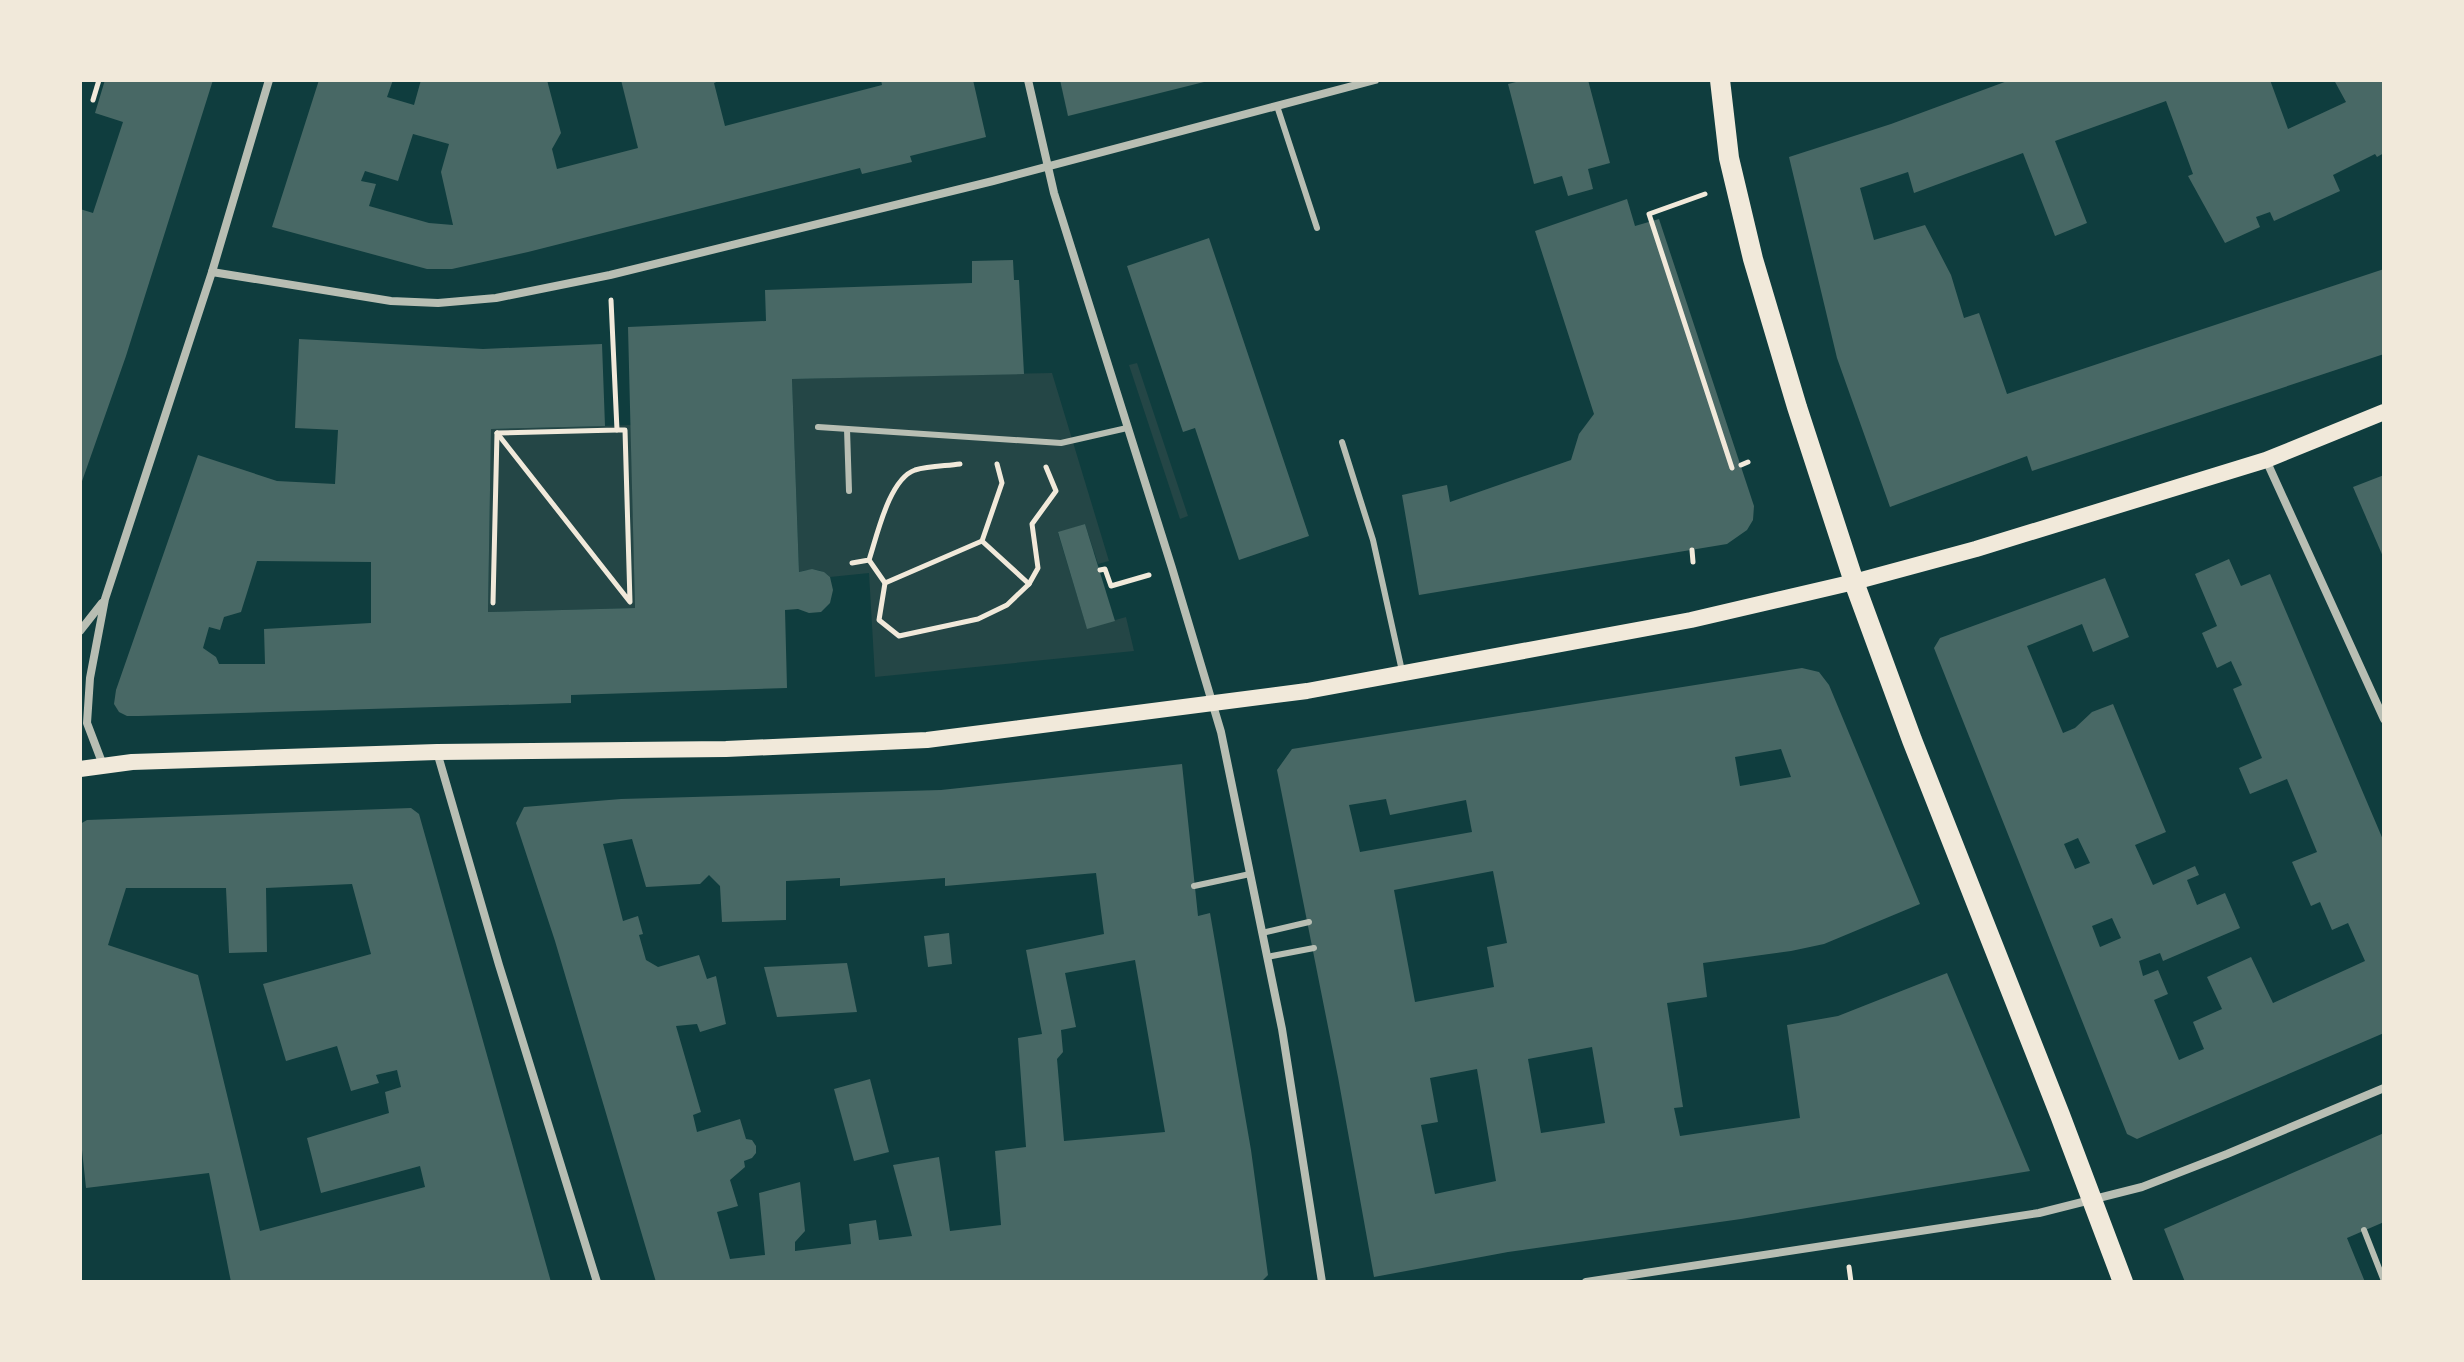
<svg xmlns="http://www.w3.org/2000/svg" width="2464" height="1362" viewBox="0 0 2464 1362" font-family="'Archivo Narrow',sans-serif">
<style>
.green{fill:#244646}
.building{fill:#486865;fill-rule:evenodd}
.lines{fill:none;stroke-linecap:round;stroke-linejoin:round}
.path{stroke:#f1e9da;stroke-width:5}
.service{stroke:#b8beb3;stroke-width:6}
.minor{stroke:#b8beb3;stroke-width:8}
.secondary{stroke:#f1e9da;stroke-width:16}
.primary{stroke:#f1e9da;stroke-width:20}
</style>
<rect width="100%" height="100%" fill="#0f3d3e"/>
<g class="green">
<polygon points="1137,363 1188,516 1180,519 1129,365"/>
<path d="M 1052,373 L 1109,561 L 1098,564 L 1085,524 L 1058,533 L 1087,628 L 1126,617 L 1134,651 L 875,677 L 869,573 L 830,577 C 820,568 811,569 799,572 L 792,379 Z"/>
<polygon points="631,425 635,608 488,612 491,429"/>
</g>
<g class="building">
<polygon points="105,80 213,80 126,356 80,487 80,209 93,213 123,122 95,113"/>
<path d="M 319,80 L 393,80 L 387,97 L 414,105 L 421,80 L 547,80 L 561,133 L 552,149 L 557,169 L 638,148 L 621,80 L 721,80 L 714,83 L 725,126 L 882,85 L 881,80 L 973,80 L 986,137 L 910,156 L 912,162 L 862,174 L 860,168 L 528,252 L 452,269 L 427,269 L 272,227 ZM 413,134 L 449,144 L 441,172 L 453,225 L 429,223 L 369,206 L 376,184 L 361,181 L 365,171 L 398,181 Z"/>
<polygon points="1060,80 1207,80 1208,81 1068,116"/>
<polygon points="1524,80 1588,80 1610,163 1588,169 1593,189 1568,196 1562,176 1534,184 1508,84"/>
<polygon points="2010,80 2270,80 2288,129 2346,102 2334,80 2384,80 2384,153 2377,157 2375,154 2333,175 2340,191 2274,221 2270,212 2256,217 2260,227 2225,243 2188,176 2193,174 2166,101 2055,141 2087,223 2055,236 2023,153 1914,193 1908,172 1860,188 1874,240 1925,225 1951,275 1964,318 1979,313 2007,394 2384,269 2384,354 2032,471 2027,456 1890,507 1837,358 1789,157 1891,124"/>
<polygon points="1627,199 1635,226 1659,219 1754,506 1753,520 1747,530 1727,544 1419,595 1402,495 1447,485 1450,502 1571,460 1579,434 1594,414 1535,231"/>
<polygon points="1209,238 1309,536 1239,560 1195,428 1183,432 1127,266"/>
<path d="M 1013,260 L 1014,280 L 1019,280 L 1024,374 L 792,379 L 799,572 L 812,569 L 824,572 L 830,577 L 833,590 L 830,603 L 821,612 L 809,613 L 798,609 L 785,610 L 787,688 L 571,695 L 571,703 L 139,716 L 127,716 L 119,712 L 114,704 L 116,690 L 198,455 L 277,481 L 335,484 L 338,430 L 295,428 L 299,339 L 483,349 L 602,344 L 605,426 L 491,429 L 488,612 L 635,608 L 628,327 L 766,321 L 765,290 L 972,283 L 972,261 ZM 257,561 L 371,562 L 371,623 L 264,629 L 265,664 L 219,664 L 216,657 L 203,648 L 209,627 L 220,630 L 224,617 L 241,612 Z"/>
<polygon points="2384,475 2384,559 2353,487"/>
<polygon points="1085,524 1115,621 1087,629 1058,532"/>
<path d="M 2229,559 L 2241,586 L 2270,574 L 2384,842 L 2384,1033 L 2137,1139 L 2127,1134 L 1934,648 L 1940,638 L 2105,578 L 2129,637 L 2093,652 L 2082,624 L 2027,646 L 2063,733 L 2075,728 L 2092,712 L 2113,704 L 2166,832 L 2135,845 L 2153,885 L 2195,866 L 2199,875 L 2187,880 L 2197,905 L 2225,893 L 2240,928 L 2163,961 L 2160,953 L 2139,961 L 2143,976 L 2158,970 L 2168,994 L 2154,1000 L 2179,1060 L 2204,1049 L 2193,1022 L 2222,1009 L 2207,977 L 2251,957 L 2273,1003 L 2365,961 L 2348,923 L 2332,930 L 2320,902 L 2311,906 L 2292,862 L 2317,852 L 2287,779 L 2250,794 L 2239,768 L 2262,758 L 2233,689 L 2242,685 L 2231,661 L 2217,668 L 2202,633 L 2217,626 L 2195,574 ZM 2078,838 L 2090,863 L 2075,869 L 2064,844 ZM 2112,918 L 2121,938 L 2100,947 L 2092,926 Z"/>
<path d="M 1802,668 L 1819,672 L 1829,685 L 1920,904 L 1824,944 L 1791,951 L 1703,963 L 1707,997 L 1667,1003 L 1683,1107 L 1674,1108 L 1680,1136 L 1800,1118 L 1787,1025 L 1838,1016 L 1947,973 L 2030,1171 L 1741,1219 L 1508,1252 L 1374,1277 L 1338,1077 L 1277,770 L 1292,749 ZM 1781,749 L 1791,777 L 1740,786 L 1735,757 ZM 1386,799 L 1390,815 L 1466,800 L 1472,832 L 1360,852 L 1349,805 ZM 1493,871 L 1507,943 L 1487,947 L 1494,987 L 1415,1002 L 1394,890 ZM 1592,1047 L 1605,1123 L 1541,1133 L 1528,1059 ZM 1477,1069 L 1496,1181 L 1435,1194 L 1421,1125 L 1438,1122 L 1430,1078 Z"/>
<path d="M 1182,764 L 1198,916 L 1210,913 L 1251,1150 L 1268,1275 L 1261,1282 L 656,1282 L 555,941 L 516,823 L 524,807 L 621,799 L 941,790 ZM 632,839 L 646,887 L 700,884 L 709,875 L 720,886 L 722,922 L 786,920 L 786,881 L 840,878 L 840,886 L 945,878 L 945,886 L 1096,873 L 1104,934 L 1026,950 L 1042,1034 L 1018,1038 L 1026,1147 L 995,1151 L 1001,1225 L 950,1231 L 939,1157 L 893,1165 L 912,1236 L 879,1240 L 876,1220 L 849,1224 L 851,1244 L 795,1251 L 795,1242 L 805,1231 L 800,1182 L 759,1193 L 765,1255 L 730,1259 L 717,1212 L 738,1206 L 730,1180 L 745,1167 L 744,1161 L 752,1158 L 756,1153 L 756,1146 L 752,1140 L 746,1139 L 740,1119 L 697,1132 L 693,1115 L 701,1112 L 676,1026 L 697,1024 L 700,1032 L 726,1024 L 716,976 L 707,979 L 699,955 L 658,967 L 646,960 L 639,935 L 643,934 L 638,916 L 623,921 L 603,844 ZM 1135,960 L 1165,1132 L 1064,1141 L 1057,1059 L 1063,1052 L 1061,1030 L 1076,1027 L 1065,973 Z"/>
<path d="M 411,808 L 419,814 L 551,1282 L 231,1282 L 209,1173 L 86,1188 L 80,1131 L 80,824 L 87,820 ZM 352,884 L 371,954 L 263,984 L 286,1061 L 337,1046 L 351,1091 L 379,1083 L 376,1075 L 397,1070 L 401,1087 L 385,1092 L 389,1113 L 307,1138 L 321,1193 L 420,1166 L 425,1187 L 260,1231 L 198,975 L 108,945 L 126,888 L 226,888 L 229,953 L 267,952 L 266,888 Z"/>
<polygon points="949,933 952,964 928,967 924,936"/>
<polygon points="847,963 857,1012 777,1017 764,967"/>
<polygon points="870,1079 889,1152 854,1161 834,1089"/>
<polygon points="2384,1133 2384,1222 2347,1238 2365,1282 2185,1282 2164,1229"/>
</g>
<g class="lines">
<g class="path">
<polyline points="93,100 99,80"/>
<polyline points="1705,194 1649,214 1732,468"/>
<polyline points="497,433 630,602 625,430 617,430"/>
<polyline points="997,464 1002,483 982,541 885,583 879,620 899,636 978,619 1007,605 1029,584 1038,568 1032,524 1056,491 1046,467"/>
<polyline points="1741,465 1748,462"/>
<polyline points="982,541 1029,584"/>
<polyline points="1692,550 1693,562"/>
<polyline points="869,560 885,583"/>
<path d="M 852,563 L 869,560 C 877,536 889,479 915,470 C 929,466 946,466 960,464"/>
<polyline points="1100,570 1105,569 1111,586 1149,575"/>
<polyline points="493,603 497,433 617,430 611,300"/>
<polyline points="1849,1267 1851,1282"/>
</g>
<g class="service">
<polyline points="1277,106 1317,228"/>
<polyline points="818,427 1061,443 1127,428"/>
<polyline points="847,429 849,491"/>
<polyline points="1342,442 1373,540 1402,671"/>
<polyline points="1194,886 1250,874"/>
<polyline points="1262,933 1309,922"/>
<polyline points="1267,957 1314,948"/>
<polyline points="2364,1230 2384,1281"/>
</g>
<g class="minor">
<polyline points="1028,80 1054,193 1172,568 1221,732 1282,1029 1322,1282"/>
<polyline points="212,272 391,301 438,303 496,298 610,275 993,181 1375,80"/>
<polyline points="2266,460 2384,719"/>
<polyline points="80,631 102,603"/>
<polyline points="437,752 499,965 597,1282"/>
<polyline points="103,765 87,723 90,678 105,599 212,272 269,80"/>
<polyline points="1586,1282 2039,1213 2142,1187 2227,1154 2384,1088"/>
</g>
<polyline class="secondary" points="80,769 132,762 437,752 726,749 927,740 1307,691 1691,620 1854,582 1976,549 2266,460 2384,412"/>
<polyline class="primary" points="1720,80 1729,158 1753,259 1797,407 1854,582 1912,740 2060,1115 2123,1282"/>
</g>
<rect width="2464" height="1362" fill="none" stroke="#f1e9da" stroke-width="164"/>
</svg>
